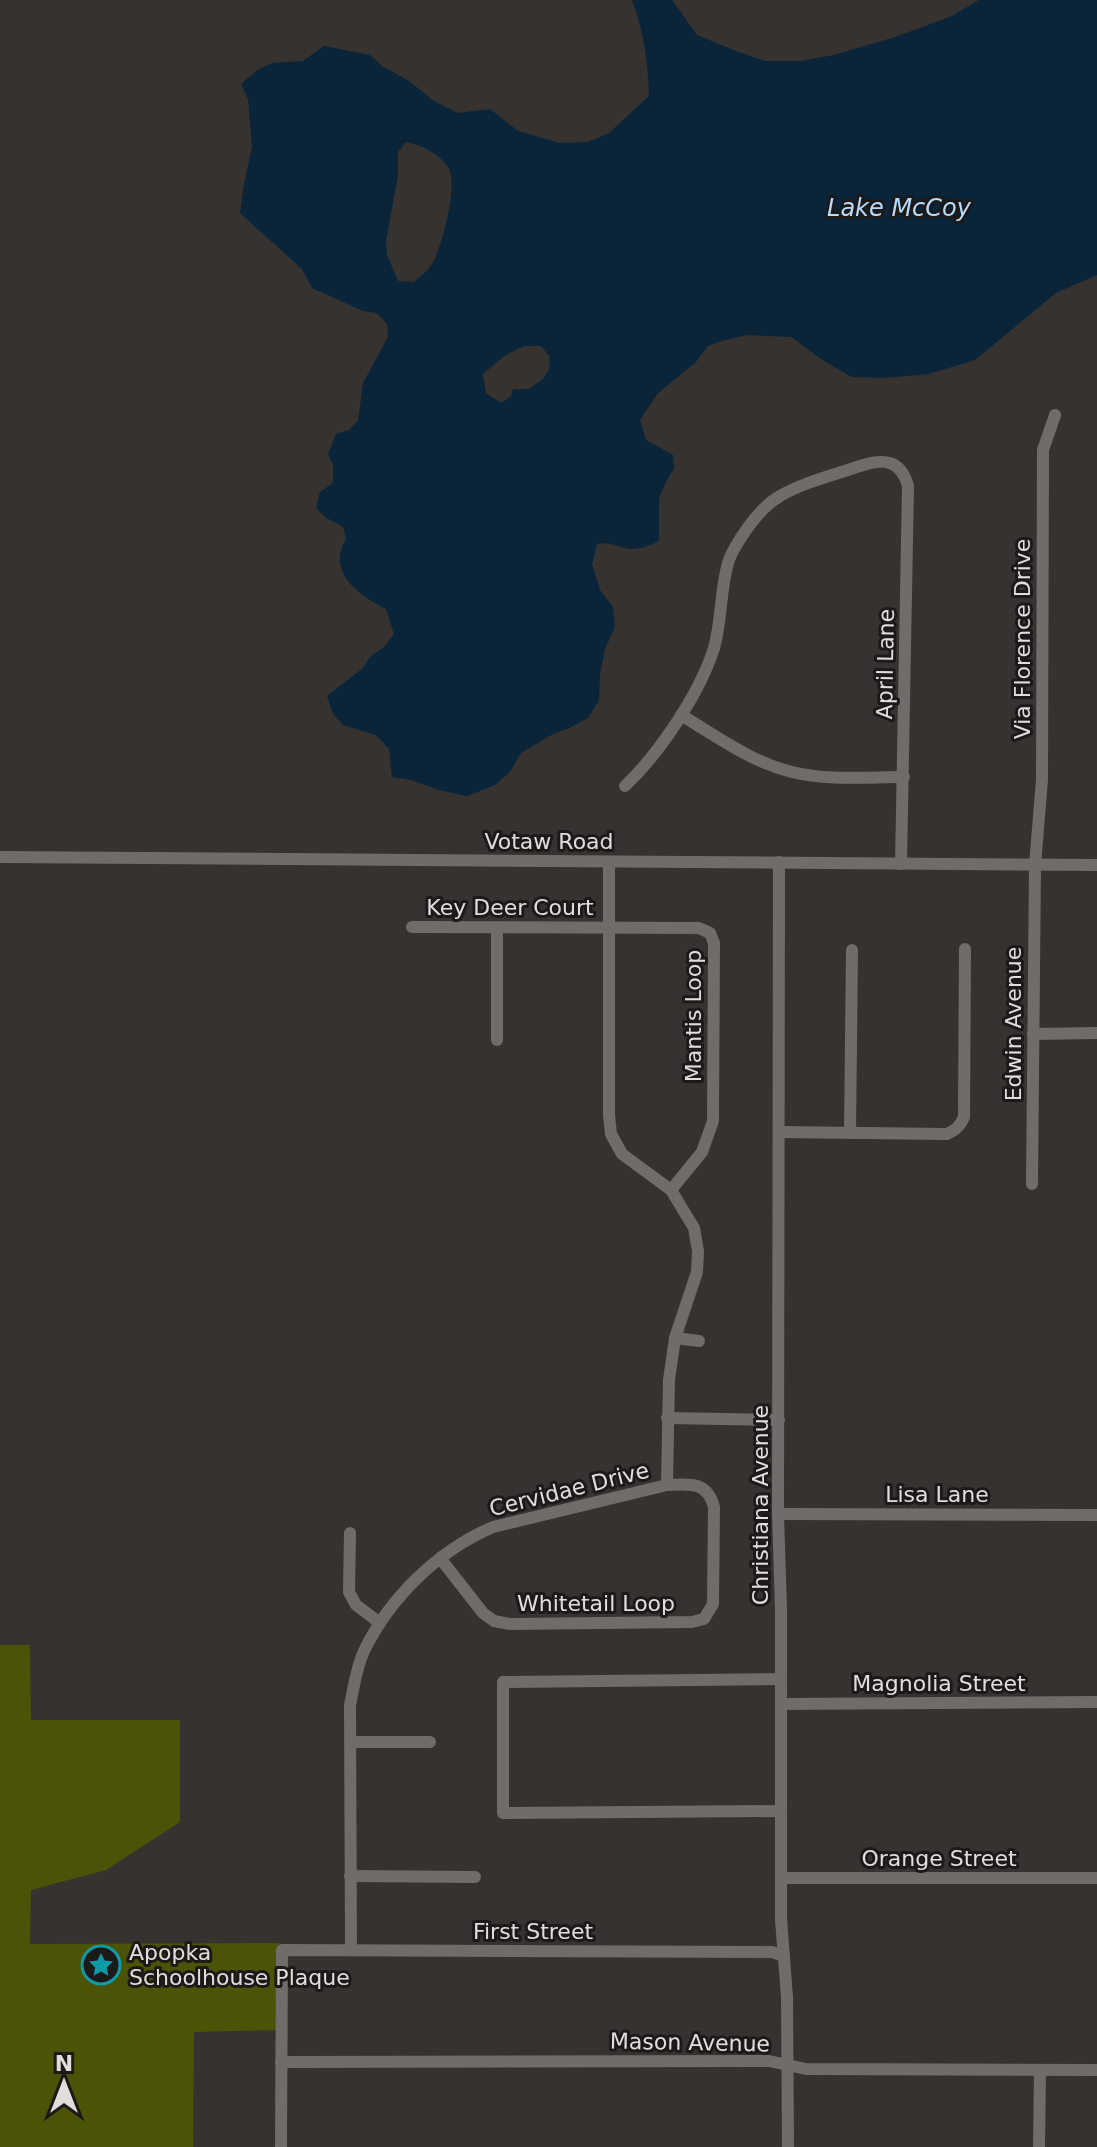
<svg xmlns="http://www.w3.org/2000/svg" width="1097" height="2147" viewBox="0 0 1097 2147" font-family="'DejaVu Sans',sans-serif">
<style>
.green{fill:#4c5206}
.water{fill:#0a2439;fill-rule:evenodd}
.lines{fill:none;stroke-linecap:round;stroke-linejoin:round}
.minor{stroke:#706c69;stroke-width:12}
.labels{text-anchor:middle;stroke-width:6;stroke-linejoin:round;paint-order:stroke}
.street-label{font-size:22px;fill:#e0dddb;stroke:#1c1a19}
.poi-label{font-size:22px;fill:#e0dddb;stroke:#1c1a19;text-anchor:start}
.water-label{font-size:24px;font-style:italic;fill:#b6dbfe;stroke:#1c1a19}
</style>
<rect width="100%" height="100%" fill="#35322f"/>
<polygon class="green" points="0,1645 30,1645 31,1720 180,1720 180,1822 106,1870 31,1890 30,1944 279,1943 279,2030 194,2032 193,2147 0,2147"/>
<path class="water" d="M 632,0 L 672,0 L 697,35 L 733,50 L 765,61 L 801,61 L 834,55 L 895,37 L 950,17 L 979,0 L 1097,0 L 1097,275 L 1056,293 L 975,360 L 928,374 L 885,378 L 852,377 L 824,361 L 791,337 L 747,335 L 725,340 L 708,346 L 695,363 L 658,393 L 640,420 L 646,440 L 673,455 L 674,469 L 668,478 L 659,498 L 659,541 C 648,546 637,551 625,548 C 611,545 613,542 597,544 L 592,564 L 600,590 L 613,607 L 615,627 L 605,649 L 600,675 L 599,700 L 588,718 L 569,728 L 553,734 L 521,753 L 509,773 L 495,785 L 467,796 L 439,790 L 411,780 L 392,777 L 389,749 L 376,735 L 343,725 L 333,714 L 327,696 L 363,668 L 370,657 L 384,647 L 394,634 L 386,609 C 359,595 326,573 346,539 L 343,527 L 325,517 L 316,508 L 320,492 L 333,483 L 333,464 L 328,454 L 336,434 L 349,430 L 358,421 L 363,383 L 388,337 L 387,324 L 377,313 L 363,311 L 312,288 L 302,269 L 240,213 L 244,184 L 252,147 L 248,99 L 241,84 L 257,70 L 272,63 L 303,61 L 324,46 L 370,55 L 382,66 L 409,81 L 434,101 L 458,113 L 490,109 L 518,131 L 560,143 L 588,142 L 609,133 L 649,96 C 648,63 644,31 632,0 ZM 406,142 C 423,146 437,152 448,167 C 459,183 442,248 432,264 C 428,271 420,277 414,282 L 398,281 L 387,255 L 386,241 L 398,175 L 398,152 ZM 524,346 L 541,346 L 549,356 L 550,368 L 543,379 L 529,389 L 513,389 L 511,396 L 501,403 L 486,393 L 483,374 L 504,356 Z"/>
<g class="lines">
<g class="minor">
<path d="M 681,715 C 716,736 751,762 792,772 C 828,781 867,777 904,777"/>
<path d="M 625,786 C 659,754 700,693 714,648 C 722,620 720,591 728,563 C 732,550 741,537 749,526 C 757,515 768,503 780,496 C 804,482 834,475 860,466 C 884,458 901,460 908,486 L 901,864"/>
<polyline points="0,857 1097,865"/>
<polyline points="609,862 609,1115 611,1134 622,1154 671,1190 694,1228 698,1251 697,1272 675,1338 669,1380 667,1485"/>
<polyline points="779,862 778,1514 781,1609 781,1919 787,1997 788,2147"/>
<polyline points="412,927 699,928 710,933 714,943 713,1121 702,1152 671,1190"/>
<polyline points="1033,1034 1097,1033"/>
<polyline points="497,1040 497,927"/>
<path d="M 779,1132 L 947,1134 C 956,1130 960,1126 964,1117 L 965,949"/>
<polyline points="850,1133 852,950"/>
<polyline points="1032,1184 1035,865 1042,780 1043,450 1055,415"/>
<polyline points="675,1338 699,1341"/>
<polyline points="667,1418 779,1420"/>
<polyline points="778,1514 1097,1515"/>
<polyline points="350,1533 349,1592 356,1605 380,1623"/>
<polyline points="781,1704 1097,1702"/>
<polyline points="351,1742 430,1742"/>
<polyline points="780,1811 503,1813 503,1682 781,1679"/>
<polyline points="350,1876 475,1877"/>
<polyline points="781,1878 1097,1878"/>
<path d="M 351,1950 L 350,1705 C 354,1687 356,1668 364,1651 C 390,1597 439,1550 493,1527 L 667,1485 C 690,1484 707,1481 714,1507 L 713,1604 L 704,1619 L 692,1622 L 510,1624 L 494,1621 L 483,1613 L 440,1558"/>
<polyline points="281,2062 769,2061 806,2069 1097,2070"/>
<polyline points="281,2147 282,1950 772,1952 784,1956"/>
<polyline points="1039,2147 1040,2070"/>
</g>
</g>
<defs>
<g id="sight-ring" transform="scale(2)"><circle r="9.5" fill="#1c1a19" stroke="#0f9aa8" stroke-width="1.5"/><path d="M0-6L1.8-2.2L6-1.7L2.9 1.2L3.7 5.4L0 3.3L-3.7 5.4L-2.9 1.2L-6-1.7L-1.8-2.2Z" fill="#0f9aa8"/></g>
</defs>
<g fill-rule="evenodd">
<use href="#sight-ring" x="101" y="1965"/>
</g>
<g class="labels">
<g class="street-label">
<text transform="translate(1022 639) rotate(-90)" y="8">Via Florence Drive</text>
<text transform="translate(885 664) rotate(-89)" y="8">April Lane</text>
<text x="549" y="849">Votaw Road</text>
<text x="510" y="915">Key Deer Court</text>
<text transform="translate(693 1016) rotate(-90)" y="8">Mantis Loop</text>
<text transform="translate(1013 1024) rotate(-90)" y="8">Edwin Avenue</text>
<text transform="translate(569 1489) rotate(-14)" y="8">Cervidae Drive</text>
<text x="937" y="1502">Lisa Lane</text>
<text transform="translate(760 1505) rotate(-90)" y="8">Christiana Avenue</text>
<text x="596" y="1611">Whitetail Loop</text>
<text x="939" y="1691">Magnolia Street</text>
<text x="939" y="1866">Orange Street</text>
<text x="533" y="1939">First Street</text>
<text transform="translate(690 2042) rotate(1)" y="8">Mason Avenue</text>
</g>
<g class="poi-label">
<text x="129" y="1960">Apopka<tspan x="129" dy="25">Schoolhouse Plaque</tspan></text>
</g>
<g class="water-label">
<text x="899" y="216">Lake McCoy</text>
</g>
</g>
<g transform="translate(64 2083)" stroke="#1c1a19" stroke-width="6" paint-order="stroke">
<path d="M0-6L14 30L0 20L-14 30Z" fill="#e0dddb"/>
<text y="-12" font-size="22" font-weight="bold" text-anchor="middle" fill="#e0dddb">N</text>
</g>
</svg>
